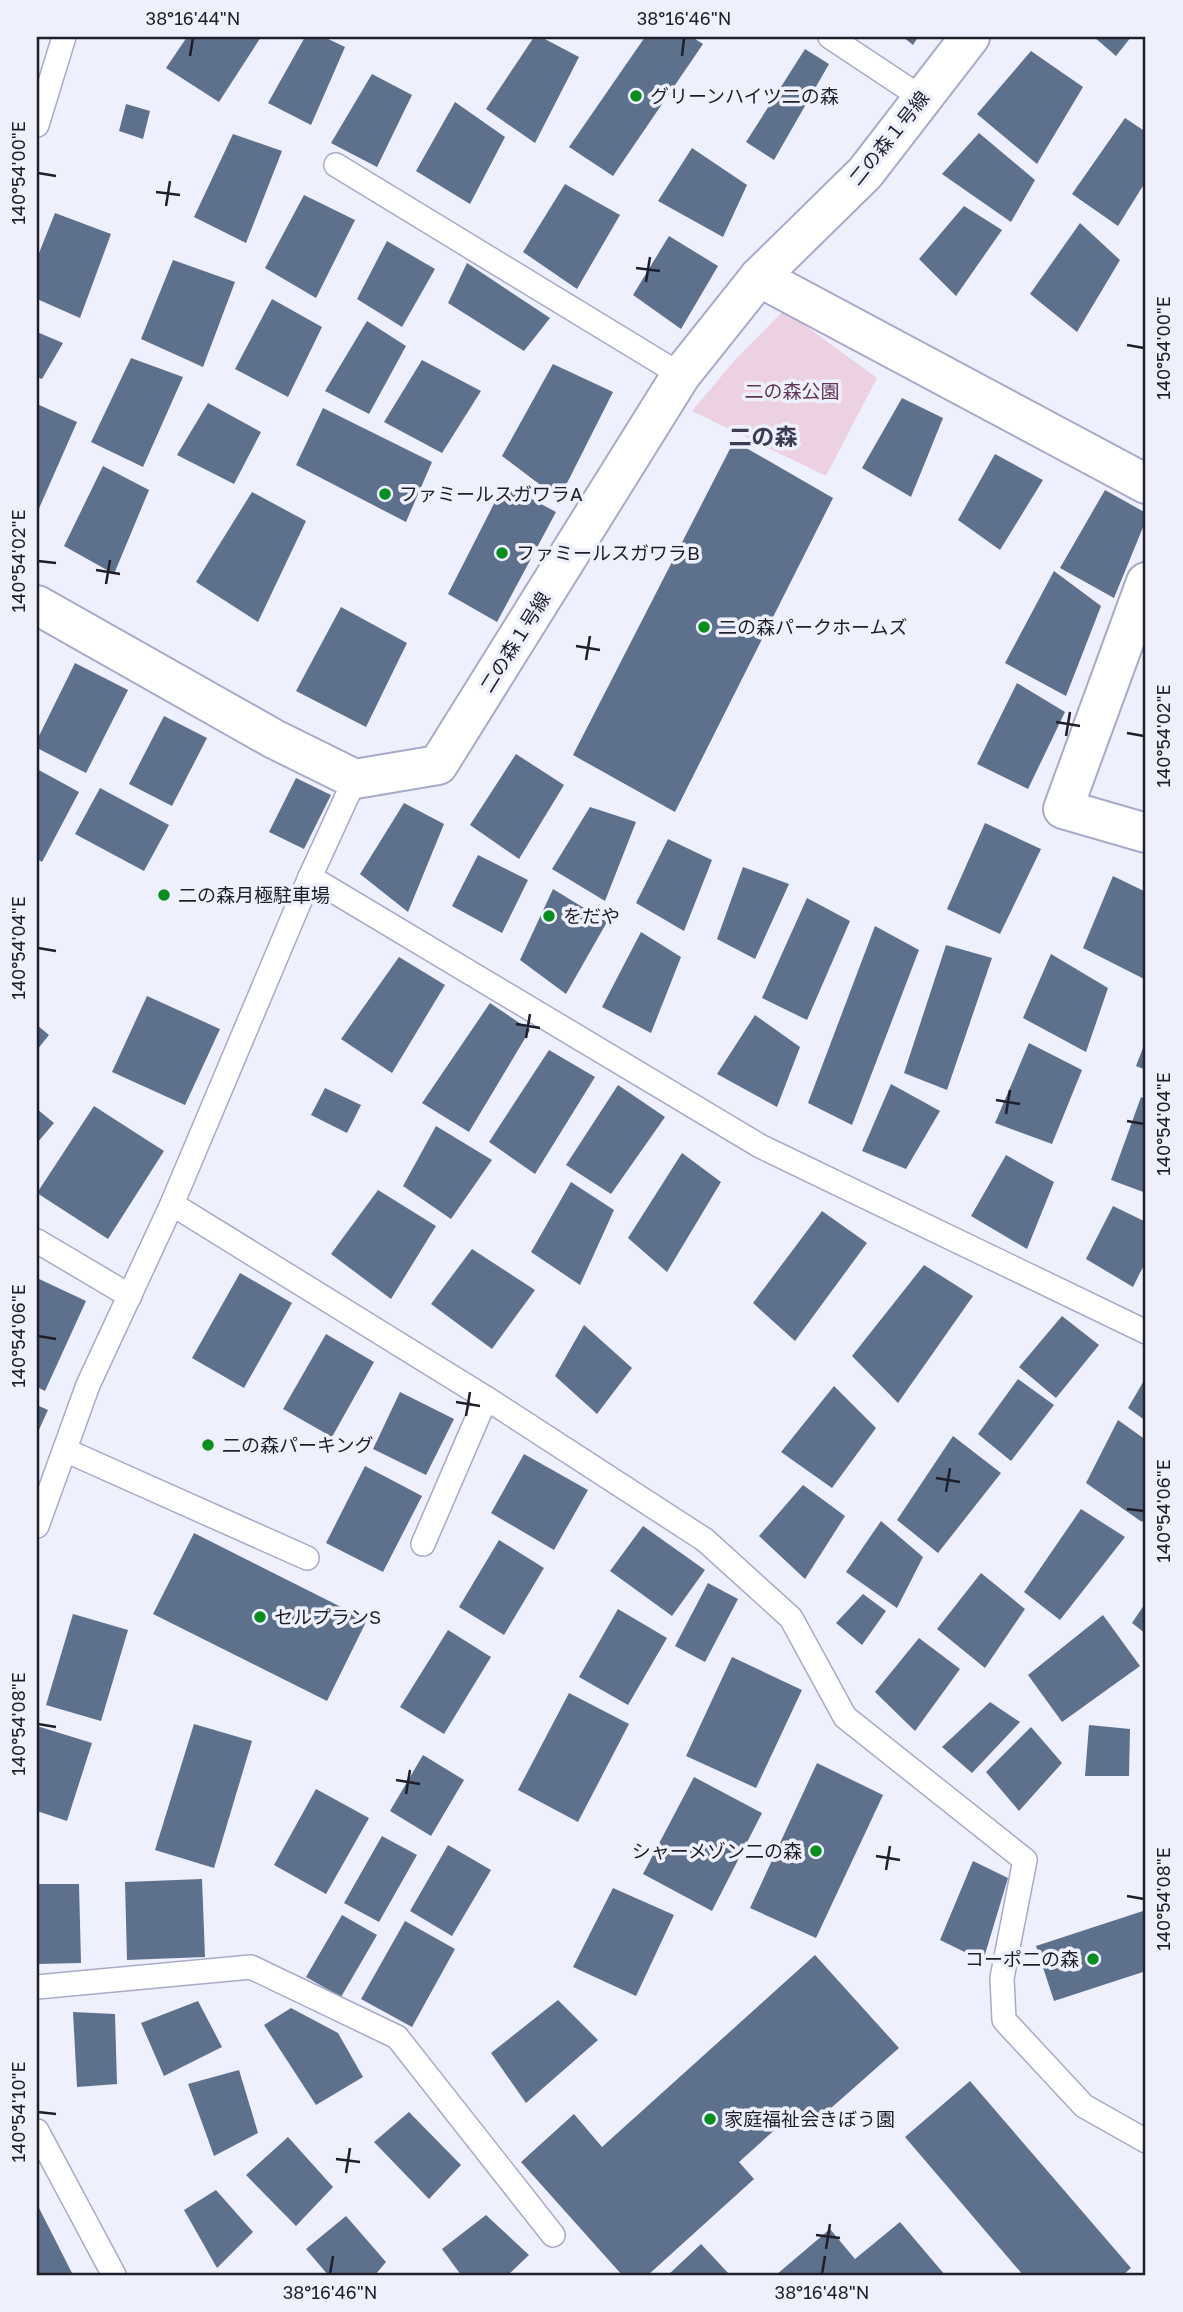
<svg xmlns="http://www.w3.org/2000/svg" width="1183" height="2312" viewBox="0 0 1183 2312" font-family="'Golos Text','Noto Sans JP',sans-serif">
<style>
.green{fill:#ebd1e1}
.building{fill:#5d718d}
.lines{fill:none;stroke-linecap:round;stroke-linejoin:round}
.service-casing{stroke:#a8aac9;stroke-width:26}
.minor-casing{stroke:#a8aac9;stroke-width:42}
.service{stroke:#fff;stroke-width:23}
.minor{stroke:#fff;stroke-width:38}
.ticks{fill:none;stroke:#1e1f2a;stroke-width:2.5}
.poi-dot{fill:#088e1e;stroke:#eff0fd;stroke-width:2.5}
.labels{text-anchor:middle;stroke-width:7;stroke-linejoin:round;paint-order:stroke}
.poi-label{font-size:19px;fill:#1e1f2a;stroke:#eff0fd;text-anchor:start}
.street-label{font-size:19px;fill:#1e1f2a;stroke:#eff0fd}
.park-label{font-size:19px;fill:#623555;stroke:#eff0fd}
.quarter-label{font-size:23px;font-weight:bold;fill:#3c3c56;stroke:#eff0fd}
.neatline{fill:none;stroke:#1e1f2a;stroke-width:2.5}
.ticks-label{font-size:18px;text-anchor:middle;fill:#1e1f2a}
</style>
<rect width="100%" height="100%" fill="#eff0fd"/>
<polygon class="green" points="784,310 877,378 826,476 692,411 735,360"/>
<g class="building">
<polygon points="187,37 261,37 219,102 166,68"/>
<polygon points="305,37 324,37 345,47 311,125 268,103"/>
<polygon points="534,37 541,37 579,57 535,143 486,109"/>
<polygon points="645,37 692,37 703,44 613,176 569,147"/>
<polygon points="903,37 918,37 913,45"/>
<polygon points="1094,37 1131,37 1116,56"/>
<polygon points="805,49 829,64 774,160 746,142"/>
<polygon points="1031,51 1083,87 1037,164 977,114"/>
<polygon points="372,74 412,95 377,167 331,143"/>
<polygon points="455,102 505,137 470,204 416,171"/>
<polygon points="126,104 150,111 143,139 119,131"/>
<polygon points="1125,118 1146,132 1146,181 1118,226 1072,194"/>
<polygon points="979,133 1035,180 1011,222 942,174"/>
<polygon points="233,134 282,151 246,243 194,217"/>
<polygon points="692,148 747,185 723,237 658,201"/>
<polygon points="565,184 620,215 577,289 523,252"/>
<polygon points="304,195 355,220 316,298 265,268"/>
<polygon points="964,206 1002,230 956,296 919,259"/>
<polygon points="55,213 111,234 80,318 37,299 37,258"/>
<polygon points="1080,223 1120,260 1077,332 1030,294"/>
<polygon points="669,236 718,266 681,329 633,295"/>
<polygon points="387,241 435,269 402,327 357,299"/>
<polygon points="173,260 235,282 203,367 141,339"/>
<polygon points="467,263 550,318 524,351 448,303"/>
<polygon points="272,299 322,327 288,397 235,369"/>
<polygon points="367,321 406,346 369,414 325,391"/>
<polygon points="37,332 63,343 42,379 37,377"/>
<polygon points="131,358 183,377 143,467 91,442"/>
<polygon points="422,360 481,391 442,453 384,422"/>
<polygon points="553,364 613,392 559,499 502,456"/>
<polygon points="902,398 943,418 911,497 862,468"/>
<polygon points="208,403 261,432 234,484 177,455"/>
<polygon points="37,404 77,422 37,513"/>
<polygon points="323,408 432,462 406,522 296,465"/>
<polygon points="734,441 833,498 675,812 573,755"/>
<polygon points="995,454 1043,480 1000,550 958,520"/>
<polygon points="103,466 149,490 114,574 64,546"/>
<polygon points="504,484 556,512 497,622 448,594"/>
<polygon points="1105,490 1146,513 1146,520 1114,598 1060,568"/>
<polygon points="252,492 306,521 258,622 196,582"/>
<polygon points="1054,571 1101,606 1066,696 1005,663"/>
<polygon points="341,607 407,643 366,727 296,691"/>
<polygon points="75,663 128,690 86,773 37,748 37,740"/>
<polygon points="1017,683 1065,712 1028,789 977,764"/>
<polygon points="164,716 207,738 172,806 129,784"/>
<polygon points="516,754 564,785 519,859 470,825"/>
<polygon points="37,769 79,792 42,862 37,859"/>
<polygon points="296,778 331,795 304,849 269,832"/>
<polygon points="100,788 169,825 144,871 75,834"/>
<polygon points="404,803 444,824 408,912 360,874"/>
<polygon points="590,807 636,822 605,901 552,869"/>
<polygon points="985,823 1041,849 1000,934 947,909"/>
<polygon points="668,839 712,860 684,931 636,903"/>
<polygon points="478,855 528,880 502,933 452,906"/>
<polygon points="743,867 789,884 755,959 717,939"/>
<polygon points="1113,876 1146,892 1146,980 1083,948"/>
<polygon points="553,889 607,922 566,994 520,960"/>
<polygon points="807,898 850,921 807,1020 762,998"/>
<polygon points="875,926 919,950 852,1125 808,1103"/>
<polygon points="641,932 681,957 651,1033 602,1007"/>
<polygon points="946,945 992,958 947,1090 904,1073"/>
<polygon points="1051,954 1108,988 1086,1052 1023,1018"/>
<polygon points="399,957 445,985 392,1073 341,1039"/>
<polygon points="147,996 220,1029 185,1105 112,1072"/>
<polygon points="490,1003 530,1030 469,1132 422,1103"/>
<polygon points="755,1015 800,1047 777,1107 717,1074"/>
<polygon points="37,1025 49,1035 37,1050"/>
<polygon points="1146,1040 1146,1070 1136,1066"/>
<polygon points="1029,1043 1082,1070 1052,1144 995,1123"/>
<polygon points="549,1050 595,1077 535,1174 489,1142"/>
<polygon points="891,1084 940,1111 906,1169 862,1151"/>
<polygon points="618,1085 665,1117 611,1194 566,1165"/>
<polygon points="325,1088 361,1105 347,1133 311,1115"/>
<polygon points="1141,1097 1146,1099 1146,1193 1111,1180"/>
<polygon points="94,1106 164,1151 108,1239 37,1193"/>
<polygon points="37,1109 54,1123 37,1143"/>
<polygon points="436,1126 492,1160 451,1219 403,1186"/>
<polygon points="682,1153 721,1182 667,1272 628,1238"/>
<polygon points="1006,1155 1054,1182 1027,1249 971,1216"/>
<polygon points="571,1182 614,1210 580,1285 531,1252"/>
<polygon points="378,1190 436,1226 391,1299 331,1254"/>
<polygon points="1113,1206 1146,1222 1146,1261 1133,1287 1086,1259"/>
<polygon points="822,1211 867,1243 795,1341 753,1303"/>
<polygon points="472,1249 535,1290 492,1349 431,1304"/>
<polygon points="924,1265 973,1296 898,1403 852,1356"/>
<polygon points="240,1273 292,1303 244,1388 192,1358"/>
<polygon points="37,1278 86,1301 45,1391 37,1387"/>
<polygon points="1062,1316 1099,1345 1056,1398 1019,1367"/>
<polygon points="584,1325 632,1368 597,1414 555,1376"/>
<polygon points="326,1334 374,1362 332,1437 283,1409"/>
<polygon points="1146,1377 1146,1421 1128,1408"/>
<polygon points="1018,1379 1054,1405 1011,1461 978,1434"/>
<polygon points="834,1386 876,1428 832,1488 781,1452"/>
<polygon points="400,1392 454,1419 426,1475 373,1449"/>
<polygon points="37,1405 48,1410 37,1434"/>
<polygon points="1118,1420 1146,1440 1146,1515 1142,1522 1086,1483"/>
<polygon points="953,1436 1001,1473 938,1553 897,1520"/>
<polygon points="524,1454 588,1490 554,1550 491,1513"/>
<polygon points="365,1466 422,1496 383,1572 326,1543"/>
<polygon points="803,1485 845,1516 805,1579 759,1536"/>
<polygon points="1081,1509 1125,1537 1060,1620 1024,1592"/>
<polygon points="881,1521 923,1557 897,1608 846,1572"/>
<polygon points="643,1526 705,1570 672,1616 610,1571"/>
<polygon points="194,1533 367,1620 327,1701 153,1614"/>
<polygon points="499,1540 544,1568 504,1635 459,1607"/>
<polygon points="981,1573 1025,1609 985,1668 937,1629"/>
<polygon points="708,1583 738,1599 705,1662 675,1646"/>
<polygon points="863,1594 886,1611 862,1645 836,1623"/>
<polygon points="1146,1602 1146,1634 1132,1623"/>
<polygon points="618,1609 667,1638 628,1705 579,1677"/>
<polygon points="73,1614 128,1630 101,1721 46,1705"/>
<polygon points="1103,1615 1140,1666 1062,1722 1028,1675"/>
<polygon points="448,1630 491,1657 444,1734 400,1707"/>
<polygon points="919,1638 960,1669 915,1731 875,1692"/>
<polygon points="732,1657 802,1690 756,1788 686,1756"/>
<polygon points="569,1693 629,1724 578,1822 518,1790"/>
<polygon points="990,1702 1020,1722 972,1773 942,1747"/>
<polygon points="194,1724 252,1741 214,1868 155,1850"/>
<polygon points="1089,1725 1130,1729 1129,1776 1085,1776"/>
<polygon points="37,1726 92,1743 67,1821 37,1811"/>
<polygon points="1031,1727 1062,1763 1019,1811 986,1772"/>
<polygon points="423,1755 464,1780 431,1836 390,1811"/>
<polygon points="817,1763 883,1795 816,1938 750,1908"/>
<polygon points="694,1777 762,1813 712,1911 643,1874"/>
<polygon points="316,1789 369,1818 326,1894 274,1865"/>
<polygon points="382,1836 417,1855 379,1922 344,1903"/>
<polygon points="448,1845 491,1870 452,1936 410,1911"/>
<polygon points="973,1861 1008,1878 983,1961 940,1940"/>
<polygon points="202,1879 205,1957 127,1960 125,1882"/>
<polygon points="37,1884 79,1884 81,1963 37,1964"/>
<polygon points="613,1888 674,1915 636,1996 573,1967"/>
<polygon points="1146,1910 1146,1971 1054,2001 1036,1946"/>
<polygon points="342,1915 377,1935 341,1997 306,1977"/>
<polygon points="405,1921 455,1949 412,2027 361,1999"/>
<polygon points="815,1955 899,2048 813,2124 799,2108 739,2162 754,2179 648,2275 622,2275 521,2162 574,2114 602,2147"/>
<polygon points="558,2000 598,2040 526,2103 491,2053"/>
<polygon points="198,2001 222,2047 164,2076 141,2023"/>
<polygon points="291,2008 338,2033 363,2077 316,2105 264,2025"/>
<polygon points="73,2012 115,2014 117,2084 77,2087"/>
<polygon points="239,2070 258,2133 214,2156 188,2084"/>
<polygon points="970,2081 1131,2268 1123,2275 1023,2275 905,2137"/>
<polygon points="409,2112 461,2165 429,2199 374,2142"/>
<polygon points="288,2137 333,2187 296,2226 246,2175"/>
<polygon points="216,2190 253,2232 217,2268 184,2210"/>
<polygon points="37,2204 73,2275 37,2275"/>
<polygon points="486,2215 529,2255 508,2275 461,2275 442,2249"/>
<polygon points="346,2216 386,2262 375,2275 328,2275 306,2249"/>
<polygon points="900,2222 945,2275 776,2275 830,2229 855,2259"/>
<polygon points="701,2244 730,2275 668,2275"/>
</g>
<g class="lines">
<g class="service-casing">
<g id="service">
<polyline points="830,37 922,98"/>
<polyline points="37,125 64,37"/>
<polyline points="336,165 681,375"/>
<polyline points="310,877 760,1146 1146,1332"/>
<polyline points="172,1204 486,1398 705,1540 791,1618 845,1717 1025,1860 1002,1978 1004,2020 1084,2106 1146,2141"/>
<polyline points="37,1241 130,1296"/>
<polyline points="65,1450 307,1558"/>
<polyline points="37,1526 88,1385 172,1204 310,877 355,779"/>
<polyline points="423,1544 486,1398"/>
<polyline points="37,1987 251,1967 397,2037 553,2235"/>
<polyline points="37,2131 114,2275"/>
</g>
</g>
<g class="minor-casing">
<g id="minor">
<polyline points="759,277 1146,484"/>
<polyline points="1146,582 1063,809 1146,833"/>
<polyline points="37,605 274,739 355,779 438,765 681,375 759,277 865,173 970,37"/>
</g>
</g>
<use href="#service" class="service"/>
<use href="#minor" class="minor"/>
</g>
<path class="ticks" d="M 190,56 L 193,38M 682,56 L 684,38M 38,173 L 56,176M 156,192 L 180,195M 166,206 L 170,181M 636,268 L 660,271M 646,282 L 650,257M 1127,345 L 1144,348M 38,561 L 56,563M 96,570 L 120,574M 106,584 L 110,560M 576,646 L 600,650M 586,660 L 590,636M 1056,722 L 1080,726M 1127,733 L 1144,736M 1066,736 L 1070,712M 38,948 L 56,951M 516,1024 L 540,1028M 526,1038 L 530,1014M 996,1100 L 1020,1104M 1006,1114 L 1010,1090M 1127,1121 L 1144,1124M 38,1336 L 56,1339M 456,1402 L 480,1406M 466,1416 L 470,1392M 936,1478 L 960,1482M 946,1492 L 950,1468M 1127,1509 L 1144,1511M 38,1724 L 56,1727M 396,1780 L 420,1784M 406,1794 L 410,1770M 876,1856 L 900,1860M 886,1870 L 890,1846M 1127,1896 L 1144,1899M 38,2112 L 56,2114M 336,2159 L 360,2162M 346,2173 L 350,2148M 816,2235 L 840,2238M 826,2249 L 830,2224M 330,2274 L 333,2256M 822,2274 L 825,2256"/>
<g class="poi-dot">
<circle cx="636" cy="96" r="7"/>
<circle cx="385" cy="494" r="7"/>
<circle cx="502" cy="553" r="7"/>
<circle cx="704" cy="627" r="7"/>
<circle cx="164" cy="895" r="7"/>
<circle cx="549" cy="916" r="7"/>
<circle cx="208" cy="1445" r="7"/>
<circle cx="260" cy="1617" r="7"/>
<circle cx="816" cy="1851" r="7"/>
<circle cx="1093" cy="1959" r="7"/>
<circle cx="710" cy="2119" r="7"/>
</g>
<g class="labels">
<g class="poi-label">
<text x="650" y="103">グリーンハイツ二の森</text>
<text x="399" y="501">ファミールスガワラA</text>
<text x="516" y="560">ファミールスガワラB</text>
<text x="718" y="634">二の森パークホームズ</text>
<text x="178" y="902">二の森月極駐車場</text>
<text x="563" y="923">をだや</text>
<text x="222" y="1452">二の森パーキング</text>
<text x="274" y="1624">セルプランS</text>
<text x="802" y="1858" text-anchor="end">シャーメゾン二の森</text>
<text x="1079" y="1966" text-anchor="end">コーポ二の森</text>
<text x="724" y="2126">家庭福祉会きぼう園</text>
</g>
<g class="street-label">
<text transform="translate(889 138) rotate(-51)" y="7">二の森１号線</text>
<text transform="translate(515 642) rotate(-58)" y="7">二の森１号線</text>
</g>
<g class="park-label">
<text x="792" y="398">二の森公園</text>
</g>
<g class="quarter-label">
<text x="763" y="445">二の森</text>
</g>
</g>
<rect width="1183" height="2312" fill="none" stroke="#eff0fd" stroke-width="77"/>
<rect x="38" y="38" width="1106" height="2236" class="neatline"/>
<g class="ticks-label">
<text x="193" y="25">38°16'44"N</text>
<text x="684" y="25">38°16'46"N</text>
<text transform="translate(19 173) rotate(-90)" y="6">140°54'00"E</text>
<text transform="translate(1164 348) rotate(-90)" y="6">140°54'00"E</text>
<text transform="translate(19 561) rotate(-90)" y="6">140°54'02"E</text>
<text transform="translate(1164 736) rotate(-90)" y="6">140°54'02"E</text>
<text transform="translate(19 948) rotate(-90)" y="6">140°54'04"E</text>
<text transform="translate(1164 1124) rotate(-90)" y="6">140°54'04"E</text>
<text transform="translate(19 1336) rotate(-90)" y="6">140°54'06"E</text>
<text transform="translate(1164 1511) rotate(-90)" y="6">140°54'06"E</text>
<text transform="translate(19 1724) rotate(-90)" y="6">140°54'08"E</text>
<text transform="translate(1164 1899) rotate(-90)" y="6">140°54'08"E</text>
<text transform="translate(19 2112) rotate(-90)" y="6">140°54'10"E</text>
<text x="330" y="2299">38°16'46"N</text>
<text x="822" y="2299">38°16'48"N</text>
</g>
</svg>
